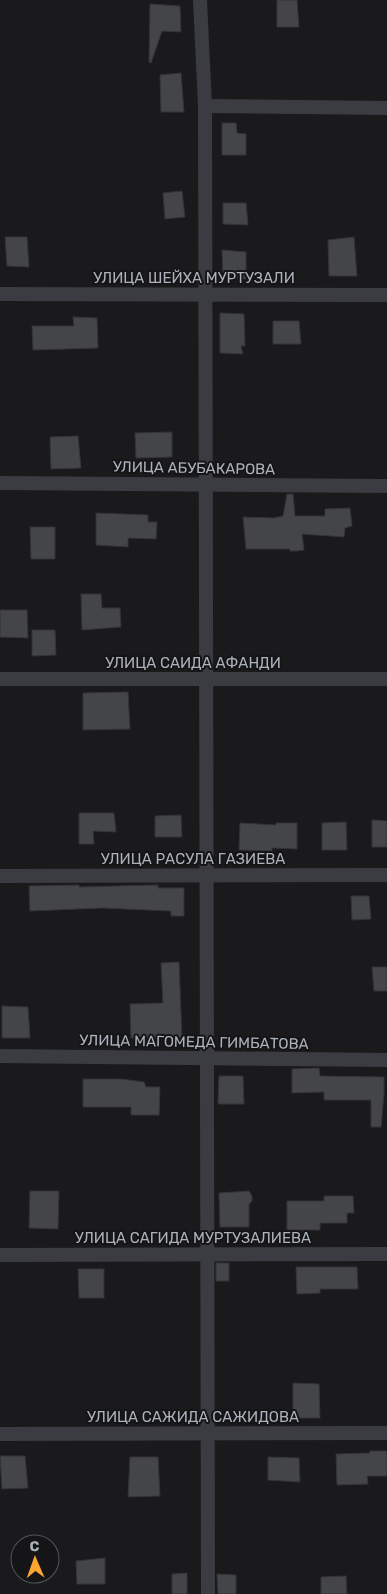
<svg xmlns="http://www.w3.org/2000/svg" width="387" height="1594" viewBox="0 0 387 1594" font-family="Rubik,sans-serif">
<style>
.building{fill:#444549;stroke:#343438}
.lines{fill:none;stroke-linecap:round;stroke-linejoin:round}
.street{stroke:#3b3c42;stroke-width:14}
.labels{text-anchor:middle;stroke-width:4;stroke-linejoin:round;paint-order:stroke}
.street-label{font-size:15px;fill:#acb2bc;stroke:#151517}
</style>
<rect width="100%" height="100%" fill="#1a1a1c"/>
<g class="building">
<polygon points="277,0 297,0 299,27 277,27"/>
<polygon points="150,4 180,6 181,32 162,31 151,63 149,62"/>
<polygon points="181,73 184,112 161,112 160,75"/>
<polygon points="222,123 236,123 237,133 246,134 246,155 222,155"/>
<polygon points="182,191 185,217 165,219 163,193"/>
<polygon points="223,203 246,203 248,225 223,224"/>
<polygon points="5,237 27,237 29,267 7,266"/>
<polygon points="354,237 357,276 329,276 328,240"/>
<polygon points="222,250 246,252 246,279 223,278"/>
<polygon points="220,313 244,314 245,346 241,346 243,354 220,353"/>
<polygon points="73,317 97,318 98,348 33,350 32,326 74,326"/>
<polygon points="273,321 299,321 301,344 273,344"/>
<polygon points="172,432 172,457 136,458 135,433"/>
<polygon points="78,436 81,468 51,469 50,437"/>
<polygon points="287,494 293,494 295,516 325,516 325,509 350,508 352,526 345,528 344,537 302,534 304,550 297,551 290,551 290,549 246,549 243,517 273,518 283,516"/>
<polygon points="96,513 148,515 148,522 157,522 156,539 128,538 128,547 96,545"/>
<polygon points="30,527 55,527 55,559 31,559"/>
<polygon points="81,594 101,594 102,608 120,608 121,627 82,630"/>
<polygon points="0,610 27,610 28,638 0,637"/>
<polygon points="32,630 55,630 56,655 32,656"/>
<polygon points="128,692 130,729 83,730 83,693"/>
<polygon points="79,813 114,813 116,832 93,831 94,844 79,844"/>
<polygon points="181,815 182,837 155,837 155,816"/>
<polygon points="372,820 387,821 387,847 372,847"/>
<polygon points="346,822 347,850 322,850 322,823"/>
<polygon points="240,823 276,825 276,823 297,823 297,849 272,848 272,851 239,850"/>
<polygon points="79,885 79,887 158,885 158,888 184,888 184,916 171,916 171,911 102,908 30,911 29,886"/>
<polygon points="351,896 369,896 371,919 352,920"/>
<polygon points="179,962 182,1039 131,1038 130,1004 163,1003 161,963"/>
<polygon points="372,967 387,967 387,991 374,991"/>
<polygon points="2,1006 28,1007 30,1038 2,1038"/>
<polygon points="319,1068 320,1076 384,1077 384,1094 381,1127 371,1127 371,1100 324,1100 324,1092 292,1093 292,1069"/>
<polygon points="219,1076 243,1076 244,1104 218,1104"/>
<polygon points="83,1079 121,1079 144,1082 146,1087 160,1087 159,1115 131,1115 131,1107 83,1107"/>
<polygon points="30,1191 59,1191 58,1229 29,1228"/>
<polygon points="249,1191 252,1196 252,1201 249,1204 249,1227 220,1227 219,1193"/>
<polygon points="324,1196 353,1196 354,1213 347,1213 347,1223 320,1223 320,1230 287,1230 287,1201 324,1201"/>
<rect x="216" y="1263" width="13" height="18"/>
<polygon points="296,1267 357,1267 358,1289 320,1289 320,1293 297,1294"/>
<polygon points="78,1269 104,1269 104,1298 79,1298"/>
<polygon points="293,1383 319,1384 320,1418 293,1418"/>
<polygon points="370,1451 387,1451 387,1476 367,1476 368,1484 337,1485 336,1454 370,1453"/>
<polygon points="0,1456 25,1456 28,1488 2,1489"/>
<polygon points="130,1457 158,1457 160,1496 128,1497"/>
<polygon points="268,1457 299,1458 300,1482 268,1480"/>
<polygon points="105,1558 105,1584 77,1584 76,1561"/>
<polygon points="187,1573 187,1594 172,1594 172,1574"/>
<polygon points="217,1574 236,1575 236,1594 218,1594"/>
<polygon points="346,1576 347,1594 321,1594 321,1577"/>
</g>
<g class="lines">
<g class="street">
<polyline points="200,0 205,106 208,1594"/>
<polyline points="205,106 387,108"/>
<polyline points="0,294 387,295"/>
<polyline points="0,483 387,486"/>
<polyline points="0,679 387,679"/>
<polyline points="0,876 387,875"/>
<polyline points="0,1056 387,1060"/>
<polyline points="0,1255 387,1254"/>
<polyline points="0,1434 387,1433"/>
</g>
</g>
<g class="labels">
<g class="street-label">
<text x="194" y="283">УЛИЦА ШЕЙХА МУРТУЗАЛИ</text>
<text transform="translate(194 468) rotate(1)" y="5">УЛИЦА АБУБАКАРОВА</text>
<text x="193" y="668">УЛИЦА САИДА АФАНДИ</text>
<text x="193" y="864">УЛИЦА РАСУЛА ГАЗИЕВА</text>
<text transform="translate(194 1042) rotate(1)" y="5">УЛИЦА МАГОМЕДА ГИМБАТОВА</text>
<text x="193" y="1243">УЛИЦА САГИДА МУРТУЗАЛИЕВА</text>
<text x="193" y="1422">УЛИЦА САЖИДА САЖИДОВА</text>
</g>
</g>
<g transform="translate(35 1559) rotate(358)"><circle r="24" fill="#151517" stroke="#515459"/>
<path d="M0-4L9 19L0 12L-9 19Z" fill="#fba433"/>
<text y="-8" font-size="14" font-weight="bold" text-anchor="middle" fill="#acb2bc">С</text>
</g>
</svg>
